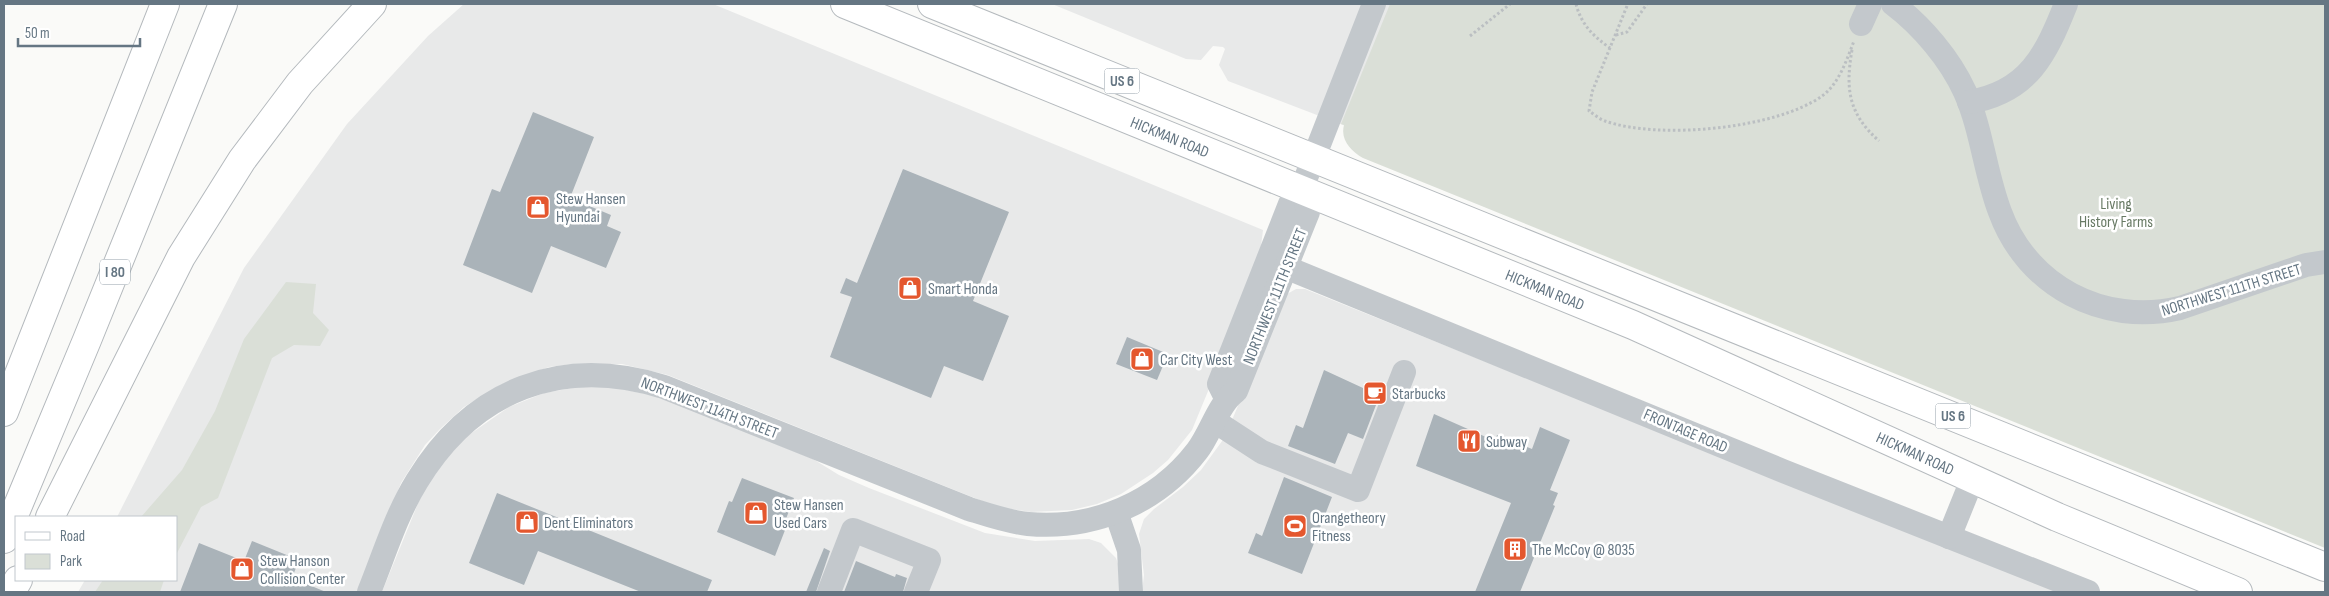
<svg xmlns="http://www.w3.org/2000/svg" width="2329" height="596" viewBox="0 0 2329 596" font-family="'Sofia Sans Condensed',sans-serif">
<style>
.built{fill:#e8e9e9}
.green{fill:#dadfd7}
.building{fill:#aab3b9}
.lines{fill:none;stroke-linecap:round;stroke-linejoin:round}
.major-casing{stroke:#b5babe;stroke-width:30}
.highway-casing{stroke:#b4b9bd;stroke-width:30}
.path{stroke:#bbbfc2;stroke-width:3;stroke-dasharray:2.5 2.5;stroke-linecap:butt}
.minor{stroke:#c3c8cc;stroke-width:24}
.major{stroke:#fff;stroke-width:28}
.highway{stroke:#fff;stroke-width:28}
.labels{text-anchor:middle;stroke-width:5;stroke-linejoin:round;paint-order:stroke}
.shield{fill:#fff;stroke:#939fa8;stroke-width:1}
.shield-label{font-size:15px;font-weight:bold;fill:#657683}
.street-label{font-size:16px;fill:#657683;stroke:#fff}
.poi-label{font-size:16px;fill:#657683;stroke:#fff;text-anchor:start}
.park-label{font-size:16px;fill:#687a64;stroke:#fff}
</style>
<rect width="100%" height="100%" fill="#fafaf8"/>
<g class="built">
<polygon points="464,4 713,4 1263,230 1261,246 1246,299 1192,430 1168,460 1153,473 1121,494 1097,504 1072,510 1031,512 999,507 982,501 668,375 622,364 572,364 549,367 500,385 464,407 440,429 425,445 401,483 357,592 78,592 85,580 176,580 176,517 117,517 244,268 347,124 428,36"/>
<polygon points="1052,4 1409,4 1356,130 1228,81 1219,65 1225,49 1223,47 1213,46 1201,60 1186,59"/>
<polygon points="1296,289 1305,289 2058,592 1142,592 1144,575 1139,534 1144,519 1154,509 1183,487 1201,470 1225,437 1281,302 1287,294"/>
<polygon points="579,387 612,387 660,397 813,459 839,475 869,488 985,533 1035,541 1089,539 1101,543 1116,558 1119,567 1120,592 382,592 419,501 432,476 463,439 509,407 544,393"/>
</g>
<g class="green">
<path d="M 1390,4 L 2325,4 L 2325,548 L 1363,158 C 1351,151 1340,140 1344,125 L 1341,124 Z"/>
<polygon points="286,282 316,284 313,313 329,330 320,346 294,345 272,358 218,498 201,507 176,555 176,517 141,517 182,470 215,411 244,339"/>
<polygon points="103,580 164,580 160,592 95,592"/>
</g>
<g class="building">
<polygon points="533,112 594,137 570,198 611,215 607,226 621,232 606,268 551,246 532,293 463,265 492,189 500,192"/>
<polygon points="903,169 1009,212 973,301 1009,316 983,381 944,366 931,398 830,357 852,297 840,293 846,278 857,283"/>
<polygon points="1127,337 1168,354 1157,380 1116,364"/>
<polygon points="1324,370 1363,388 1364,385 1381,392 1363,439 1348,433 1335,464 1288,446 1296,425 1303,428"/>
<polygon points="1434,414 1495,441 1497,435 1532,449 1540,427 1570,440 1550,490 1558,493 1553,505 1555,506 1520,592 1475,592 1511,503 1416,466"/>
<polygon points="1284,477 1332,497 1302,574 1248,553 1256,533 1262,536"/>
<polygon points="742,478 794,498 784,524 787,525 775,556 717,532 729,501 732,502"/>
<polygon points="497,493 712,580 707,592 641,592 538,551 524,585 469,563"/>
<polygon points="252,541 299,560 292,578 326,592 180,592 199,543 244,561"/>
<polygon points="824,548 830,551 816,592 806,592"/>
<polygon points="856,561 895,577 896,574 907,578 903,592 844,592"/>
</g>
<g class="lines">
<g class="major-casing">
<g id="major">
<path id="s1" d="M 845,4 L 1633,325 L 2057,517 L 2238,592"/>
<polyline points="932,4 2325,567"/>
</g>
</g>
<g class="highway-casing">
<g id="highway">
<polyline points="4,412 165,4"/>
<polyline points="50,517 181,257 242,160 300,83 372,4"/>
<polyline points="4,539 87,340 223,4"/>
<polyline points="11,592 18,580"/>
</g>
</g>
<g class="path">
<path d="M 1576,4 C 1581,24 1593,36 1610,48"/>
<path d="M 1627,6 L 1592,92 L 1589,111 C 1594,114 1599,119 1605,121 C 1658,140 1776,129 1822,96 C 1839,84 1847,59 1854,41"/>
<polyline points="1616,35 1627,32 1647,4"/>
<polyline points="1470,36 1510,4"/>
<path d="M 1852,50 C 1845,90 1849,114 1879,141"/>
</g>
<g class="minor">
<path d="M 1893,4 C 1922,26 1950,59 1965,92 C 1982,130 1985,173 2000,212 C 2027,286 2103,326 2180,308 L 2306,265 L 2325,262"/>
<polyline points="1861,24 1870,4"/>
<path d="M 1969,102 C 2029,92 2046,54 2066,4"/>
<polyline points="1285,267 1783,471 2088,592"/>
<polyline points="1226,398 1219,384 1290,204 1302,188 1374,4"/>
<polyline points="1216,422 1262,452 1358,490 1404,372"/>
<polyline points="1116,512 1129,550 1131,592"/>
<polyline points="1949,537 1972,480"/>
<path d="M 369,592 C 384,555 396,515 417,481 C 473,389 562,355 664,387 L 969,509 C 988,515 1008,522 1028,524 C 1093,530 1157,503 1197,451 C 1211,433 1218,404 1236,391 L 1308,212 L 1302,188"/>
<polyline points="829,592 853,530 929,560 916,592"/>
</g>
<use href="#major" class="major"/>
<use href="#highway" class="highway"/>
</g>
<defs>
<g id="shop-square" transform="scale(1.25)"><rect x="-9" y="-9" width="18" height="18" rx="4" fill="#e4572e" stroke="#fff"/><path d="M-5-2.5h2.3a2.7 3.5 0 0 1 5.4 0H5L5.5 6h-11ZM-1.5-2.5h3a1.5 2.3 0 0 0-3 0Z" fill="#fff"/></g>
<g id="cafe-square" transform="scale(1.25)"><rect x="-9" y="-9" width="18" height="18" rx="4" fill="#e4572e" stroke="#fff"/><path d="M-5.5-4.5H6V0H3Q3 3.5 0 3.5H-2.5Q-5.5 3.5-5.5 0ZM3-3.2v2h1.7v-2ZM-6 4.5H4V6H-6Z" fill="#fff"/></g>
<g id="restaurant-square" transform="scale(1.25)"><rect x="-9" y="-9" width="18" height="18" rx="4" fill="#e4572e" stroke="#fff"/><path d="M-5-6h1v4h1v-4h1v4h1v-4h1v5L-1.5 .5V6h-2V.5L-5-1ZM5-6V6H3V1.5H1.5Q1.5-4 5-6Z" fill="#fff"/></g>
<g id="stadium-square" transform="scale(1.25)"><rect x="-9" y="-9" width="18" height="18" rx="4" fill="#e4572e" stroke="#fff"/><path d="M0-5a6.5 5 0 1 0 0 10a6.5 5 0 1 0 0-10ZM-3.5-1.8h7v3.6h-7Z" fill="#fff"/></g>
<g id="building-square" transform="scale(1.25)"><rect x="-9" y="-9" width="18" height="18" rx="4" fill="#e4572e" stroke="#fff"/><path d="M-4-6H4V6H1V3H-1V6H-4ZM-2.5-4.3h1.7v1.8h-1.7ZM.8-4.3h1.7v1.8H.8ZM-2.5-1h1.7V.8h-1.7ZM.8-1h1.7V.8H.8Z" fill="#fff"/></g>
</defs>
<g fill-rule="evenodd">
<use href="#shop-square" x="538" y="207"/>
<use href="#shop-square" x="910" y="288"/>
<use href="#shop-square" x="1142" y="359"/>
<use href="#cafe-square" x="1375" y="393"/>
<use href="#restaurant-square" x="1469" y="441"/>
<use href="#shop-square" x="756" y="513"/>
<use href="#shop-square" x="527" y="522"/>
<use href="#stadium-square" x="1295" y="526"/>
<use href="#building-square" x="1515" y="549"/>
<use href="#shop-square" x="242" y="569"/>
</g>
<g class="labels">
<g class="shield">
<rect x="1104.5" y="68.5" width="35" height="25" rx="4"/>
<rect x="100" y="259.5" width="30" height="25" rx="4"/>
<rect x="1935.5" y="403.5" width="35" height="25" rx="4"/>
</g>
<g class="shield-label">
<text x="1122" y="86">US 6</text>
<text x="115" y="277">I 80</text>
<text x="1953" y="421">US 6</text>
</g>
<g class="street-label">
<text dy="6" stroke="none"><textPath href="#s1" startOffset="351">HICKMAN ROAD</textPath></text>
<text dy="6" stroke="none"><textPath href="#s1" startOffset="756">HICKMAN ROAD</textPath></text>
<text transform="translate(2231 289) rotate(-17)" y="6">NORTHWEST 111TH STREET</text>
<text transform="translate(1274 296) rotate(-68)" y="6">NORTHWEST 111TH STREET</text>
<text transform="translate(710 407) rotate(21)" y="6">NORTHWEST 114TH STREET</text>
<text transform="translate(1686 430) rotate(23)" y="6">FRONTAGE ROAD</text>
<text dy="6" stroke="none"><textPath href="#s1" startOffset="1161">HICKMAN ROAD</textPath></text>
</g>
<g class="poi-label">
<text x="556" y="204">Stew Hansen<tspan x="556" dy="18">Hyundai</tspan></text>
<text x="928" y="294">Smart Honda</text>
<text x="1160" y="365">Car City West</text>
<text x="1392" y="399">Starbucks</text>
<text x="1486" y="447">Subway</text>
<text x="774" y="510">Stew Hansen<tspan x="774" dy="18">Used Cars</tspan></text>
<text x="1312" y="523">Orangetheory<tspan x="1312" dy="18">Fitness</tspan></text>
<text x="544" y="528">Dent Eliminators</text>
<text x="1532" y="555">The McCoy @ 8035</text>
<text x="260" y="566">Stew Hanson<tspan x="260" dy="18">Collision Center</tspan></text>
</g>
<g class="park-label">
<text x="2116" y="209">Living<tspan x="2116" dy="18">History Farms</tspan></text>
</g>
</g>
<rect width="2329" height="596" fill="none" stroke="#657683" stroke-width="10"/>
<rect x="15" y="516" width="162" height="65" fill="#ffffff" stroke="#c1c8cd"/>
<rect x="25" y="532" width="25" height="8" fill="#ffffff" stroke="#c1c8cd"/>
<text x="60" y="541" font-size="15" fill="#657683">Road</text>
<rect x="25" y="554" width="25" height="15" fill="#dadfd7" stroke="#c1c8cd"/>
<text x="60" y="566" font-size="15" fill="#657683">Park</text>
<path d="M18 38v8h122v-8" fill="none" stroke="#657683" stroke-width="2.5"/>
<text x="25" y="38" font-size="15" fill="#657683" stroke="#ffffff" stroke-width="4" paint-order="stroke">50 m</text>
</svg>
